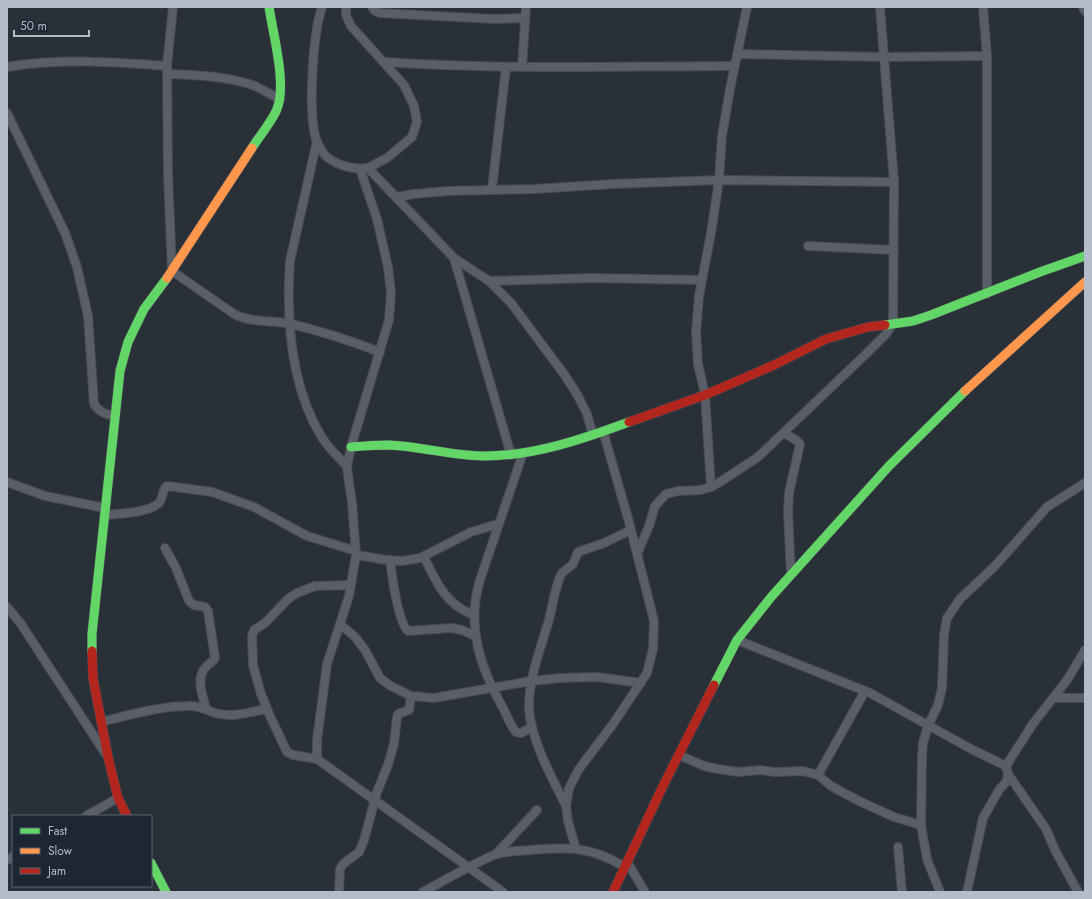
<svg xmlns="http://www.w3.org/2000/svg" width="1092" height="899" viewBox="0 0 1092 899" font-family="Jost,sans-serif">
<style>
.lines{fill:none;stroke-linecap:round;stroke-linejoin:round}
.street-casing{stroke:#484c53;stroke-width:10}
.fast-casing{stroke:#484c53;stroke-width:10}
.slow-casing{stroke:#484c53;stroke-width:10}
.jam-casing{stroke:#484c53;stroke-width:10}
.street{stroke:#5a5e66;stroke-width:8}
.fast{stroke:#63d668;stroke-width:9}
.slow{stroke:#ff974d;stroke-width:9}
.jam{stroke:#b3261e;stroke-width:9}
</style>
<rect width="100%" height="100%" fill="#2a3038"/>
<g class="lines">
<g class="street-casing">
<g id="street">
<path d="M 173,7 L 167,66 L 168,175 L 172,271 L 234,314 C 251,323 272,320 291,324 C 321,331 351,341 380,352"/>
<path d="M 322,7 C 313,33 307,116 317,142 C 319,146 323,154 327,157 C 338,166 355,170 368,168 L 454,258 L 489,281 L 511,303 L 564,374 L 578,396 L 587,414 L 593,435"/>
<polyline points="346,7 346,15 351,26 404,85 414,106 417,122 412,137 387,158 368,168"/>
<polyline points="372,7 375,11 380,13 494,19 525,18"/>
<polyline points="983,7 987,56 987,294"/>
<polyline points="1083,7 1085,11"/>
<polyline points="737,54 883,57 987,56"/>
<path d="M 385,62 C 501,70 618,66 735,66"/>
<path d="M 7,67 C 60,58 115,62 167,66"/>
<polyline points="522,67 526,7"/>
<path d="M 167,74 C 195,75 229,76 255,86 C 263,90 272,95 280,99"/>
<path d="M 7,113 L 65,233 L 77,267 L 88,316 L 94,404 C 99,412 105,414 115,416"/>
<path d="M 317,141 L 290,261 C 286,320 290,384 321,436 C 328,448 338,457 347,466"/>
<polyline points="492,189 506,67"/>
<polyline points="396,197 414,194 448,191 535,189 613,184 719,180 894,182"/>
<polyline points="808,246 894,250"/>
<polyline points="454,258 511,455"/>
<polyline points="489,281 591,278 701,280"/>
<polyline points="784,433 796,440 800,444 789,493 788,512 791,574"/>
<path d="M 523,453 L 480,580 C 466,626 480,667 503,708 C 507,715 510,726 516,732 L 521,733 L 532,727"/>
<polyline points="7,482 45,496 105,508"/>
<polyline points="711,487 705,395 698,364 696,332 699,296 711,233 719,180 722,136 730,89 747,7"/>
<path d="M 104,515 C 118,514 149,513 159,503 C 163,498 162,490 167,486 L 212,492 L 254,507 L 307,536 L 356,551"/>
<path d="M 165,548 L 176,568 L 189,601 L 194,605 L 205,607 L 208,611 L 215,658 C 213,662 209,663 206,667 C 195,678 203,696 206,709"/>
<polyline points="637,554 649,526 655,506 666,494 678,491 700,490 711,487 720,482 758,457 866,354 886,334 893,323 894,182 880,7"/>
<polyline points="356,555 387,560 402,561 420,558 471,532 498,524"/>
<path d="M 424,557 C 433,575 442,597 460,608 C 464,611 470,613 474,615"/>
<path d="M 390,560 C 392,576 398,622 408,631 L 451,628 L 462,630 L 475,636"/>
<polyline points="351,585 315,586 297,593 288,599 265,623 254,630 252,636 253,665 261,694 270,716 287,752 293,755 317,759 503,892"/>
<polyline points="7,607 21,624 105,753"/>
<polyline points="340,624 355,637 365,650 380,678 391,686 411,696 434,698 531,681 560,678 597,677 641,683"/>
<polyline points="737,640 870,693 971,749 1006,766"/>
<polyline points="1053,698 1085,698"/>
<path d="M 101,722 C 129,715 160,706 189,706 C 199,705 206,710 215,713 C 233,718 249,712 267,709"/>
<polyline points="679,755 704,766 718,769 738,772 760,770 775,772 803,771 811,773 818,775 831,786 859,801 894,817 921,825"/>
<polyline points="317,759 317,740 327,664 349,596 356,555 352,502 349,483 347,466 351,447 389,320 391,293 388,267 377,219 360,169"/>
<polyline points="1008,774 1046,829 1055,850 1078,892"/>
<polyline points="818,775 865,691"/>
<path d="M 566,806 C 552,778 531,740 529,709 C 528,680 541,647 549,620 C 552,608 556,582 562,573 L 573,564 L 578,552 L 604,543 L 631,530"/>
<polyline points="86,816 118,798"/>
<polyline points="898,847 902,892"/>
<polyline points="576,849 568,821 566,806 569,788 579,769 613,724 647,673 653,649 654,621 629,522 603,431"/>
<polyline points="496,854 537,810"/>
<polyline points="7,860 13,856"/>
<polyline points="627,862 645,892"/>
<polyline points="339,892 340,869 343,864 359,852 364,840 377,792 388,765 394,744 397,717 398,714 409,710 411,696"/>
<path d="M 423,892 C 445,880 471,865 494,855 C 505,851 519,851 531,850 C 569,847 590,846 625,867"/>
<polyline points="940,892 927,859 921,825 922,757 923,743 928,726 938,705 942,688 944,635 947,618 960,599 995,566 1047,507 1085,483"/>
<polyline points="967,892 983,818 999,790 1007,781 1008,774 1006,766 1032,725 1067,680 1085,650"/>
</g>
</g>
<g class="fast-casing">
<g id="fast">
<path d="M 252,148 C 258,138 273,120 277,109 C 287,84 273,34 269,7"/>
<polyline points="885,325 913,321 931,315 1040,272 1085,256"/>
<path d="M 351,447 C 363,446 376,445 388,445 C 419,446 453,456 485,456 C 534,456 583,439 629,422"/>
<polyline points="92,651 92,634 120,371 128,342 144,309 167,278"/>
<polyline points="714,685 737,640 772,596 889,466 965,391"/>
<polyline points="151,863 166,892"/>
</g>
</g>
<g class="slow-casing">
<g id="slow">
<polyline points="167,278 252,148"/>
<polyline points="965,391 1085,282"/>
</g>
</g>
<g class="jam-casing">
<g id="jam">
<polyline points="629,422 705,395 774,365 826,339 868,327 885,325"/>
<polyline points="92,651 93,678 108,757 118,798 127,816"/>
<polyline points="613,892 663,786 714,685"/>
</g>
</g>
<use href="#street" class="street"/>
<use href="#fast" class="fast"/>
<use href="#slow" class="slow"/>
<use href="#jam" class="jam"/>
</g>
<rect width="1092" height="899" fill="none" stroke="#b4bcc9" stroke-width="16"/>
<rect x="12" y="815" width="140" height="72" fill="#1d2633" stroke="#59626f"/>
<rect x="20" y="828" width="20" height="6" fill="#63d668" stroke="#59626f"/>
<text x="48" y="835" font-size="12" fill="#b4bcc9">Fast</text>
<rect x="20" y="848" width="20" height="6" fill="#ff974d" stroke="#59626f"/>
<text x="48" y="855" font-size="12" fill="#b4bcc9">Slow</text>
<rect x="20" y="868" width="20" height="6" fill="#b3261e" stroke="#59626f"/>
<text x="48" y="875" font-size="12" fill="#b4bcc9">Jam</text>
<path d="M14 30v6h75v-6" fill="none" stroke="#b4bcc9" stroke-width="2"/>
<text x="20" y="30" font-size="12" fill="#b4bcc9" stroke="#1d2633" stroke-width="3" paint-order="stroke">50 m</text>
</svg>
